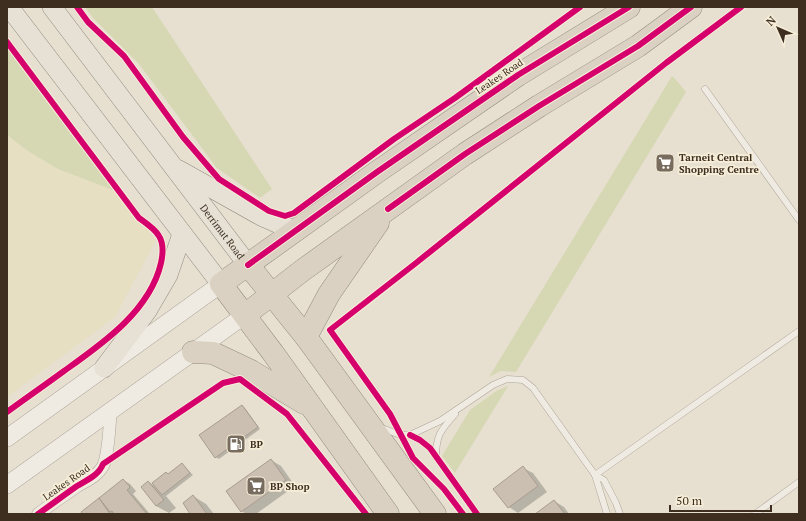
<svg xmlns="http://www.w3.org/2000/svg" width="806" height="521" viewBox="0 0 806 521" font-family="'PT Serif',serif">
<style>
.farmland{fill:#e6dfc2}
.green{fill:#d6d7b3}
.shadow{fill:#0003}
.building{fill:#cbbfb2;stroke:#a89c90}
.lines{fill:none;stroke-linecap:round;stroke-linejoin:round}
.lane-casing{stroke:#ada599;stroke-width:7}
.street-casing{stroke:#ada599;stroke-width:13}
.secondary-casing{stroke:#9c958a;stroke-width:18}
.primary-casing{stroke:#928b80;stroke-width:20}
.highway-casing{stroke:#928b80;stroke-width:23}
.lane{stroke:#efebe3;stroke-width:6}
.street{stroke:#efebe3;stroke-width:12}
.secondary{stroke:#efebe3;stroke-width:17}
.primary{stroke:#e6e1d4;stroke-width:19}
.highway{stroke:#dad1c2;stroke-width:22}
.cycleway-casing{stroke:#f7eed8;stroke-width:8}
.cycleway{stroke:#d6006c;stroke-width:6}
.labels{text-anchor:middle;stroke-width:3.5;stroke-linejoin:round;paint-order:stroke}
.street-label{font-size:10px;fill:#3d2e20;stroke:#f7eed8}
.poi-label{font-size:10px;font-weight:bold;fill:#3d2e20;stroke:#f7eed8;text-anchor:start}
</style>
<rect width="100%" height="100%" fill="#e7e0d1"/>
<polygon class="farmland" points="7,135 28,151 58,169 118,192 156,240 115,317 7,397"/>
<g class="green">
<polygon points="85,7 152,7 272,189 260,198 217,168 139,64 94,19"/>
<polygon points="7,45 38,89 118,192 58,169 28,151 7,135"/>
<polygon points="672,76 678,82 686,92 516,372 501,371 489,377"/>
<polygon points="508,386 455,473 442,456 470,410 498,390"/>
</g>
<g class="shadow">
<polygon points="242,406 245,408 260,429 219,459 216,457"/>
<polygon points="271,460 281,466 295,486 256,514 246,514 242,511"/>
<polygon points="182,464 193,475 166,496 176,508 169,513 156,506 149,482 156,487 169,475"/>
<polygon points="523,468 533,473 547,492 518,513 509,507"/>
<polygon points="123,480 130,484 136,491 133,494 150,514 83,514 82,512"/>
<polygon points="193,496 206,504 214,514 192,514"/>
<polygon points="554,501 564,507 569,514 536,514"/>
</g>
<g class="building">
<polygon points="242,405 258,427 215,458 199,435"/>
<polygon points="271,459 286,480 241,512 226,491"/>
<polygon points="182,463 190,473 162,495 152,483 166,472 168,474"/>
<polygon points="523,466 538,486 508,508 493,489"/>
<polygon points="123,479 130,487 127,490 147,514 114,514 112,511 110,512 99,498"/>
<polygon points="148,481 164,500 156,506 141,487"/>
<polygon points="193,495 207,514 190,514 183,503"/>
<polygon points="99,498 110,514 82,514 81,512"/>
<polygon points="554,500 565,514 535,514"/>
</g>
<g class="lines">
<g class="lane-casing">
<g id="lane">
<polyline points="705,89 799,220"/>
<polyline points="382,428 400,435 410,435 440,421 493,385 507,379 523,380 533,388 595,475 607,514"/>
<polyline points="410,435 420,440 430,448 477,514"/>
<path d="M 436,457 C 436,435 441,430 455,414"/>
<polyline points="595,475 799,331"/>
<polyline points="595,475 604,480 616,503 620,514"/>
<polyline points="755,514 799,482"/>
</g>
</g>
<g class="street-casing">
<path id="street" d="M 38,514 C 50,505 63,496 76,487 C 85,481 97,477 103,466 C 109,454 109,426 111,411"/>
</g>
<g class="secondary-casing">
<g id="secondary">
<polyline points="7,438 221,284"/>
<polyline points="7,485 245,315"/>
</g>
</g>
<g class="primary-casing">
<g id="primary">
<polyline points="9,7 221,284"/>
<path id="s1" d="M 52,7 L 248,265"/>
<polyline points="179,170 261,216 295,231"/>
<polyline points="104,368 147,311 168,275 182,234"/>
</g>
</g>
<g class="highway-casing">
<g id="highway">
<polyline points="248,265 306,337 435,514"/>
<polyline points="245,315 303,270 465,154 539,106 638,46 691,7"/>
<polyline points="306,337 329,294 378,223"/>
<polyline points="193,352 213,353 251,371 304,403"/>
<polyline points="388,514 273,353 221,284 377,172 518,75 629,7"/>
</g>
</g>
<use href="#lane" class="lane"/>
<use href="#street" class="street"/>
<use href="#secondary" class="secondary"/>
<use href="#primary" class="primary"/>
<use href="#highway" class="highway"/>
<g class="cycleway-casing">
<g id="cycleway">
<polyline points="77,7 88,22 124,56 183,137 219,179 269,211 285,216 294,213 394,139 455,98 580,7"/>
<path d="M 7,42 L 139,218 C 146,223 155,229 159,236 C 164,244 163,254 161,263 C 150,311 102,344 64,371 C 45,385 26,398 7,412"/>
<polyline points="388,209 465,154 539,106 638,46 691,7"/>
<polyline points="248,265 377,172 518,75 629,7"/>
<polyline points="410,435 420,440 430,448 477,514"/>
<path d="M 38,514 C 51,505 64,495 77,486 C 87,480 99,475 103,464 L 223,383 L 240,379 L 287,414 L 366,514"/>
<polyline points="463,514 444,489 413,458 390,414 330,330 416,263 666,63 741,7"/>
</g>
</g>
<use href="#cycleway" class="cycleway"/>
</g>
<defs>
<g id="supermarket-square" transform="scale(1)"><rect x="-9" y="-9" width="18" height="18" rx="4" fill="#786c5e" stroke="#f7eed8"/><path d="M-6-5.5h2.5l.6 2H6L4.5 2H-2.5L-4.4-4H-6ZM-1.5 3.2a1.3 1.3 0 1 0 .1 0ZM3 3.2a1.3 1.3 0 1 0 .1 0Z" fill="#fff"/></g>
<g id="fuel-square" transform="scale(1)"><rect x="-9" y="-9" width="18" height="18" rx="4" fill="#786c5e" stroke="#f7eed8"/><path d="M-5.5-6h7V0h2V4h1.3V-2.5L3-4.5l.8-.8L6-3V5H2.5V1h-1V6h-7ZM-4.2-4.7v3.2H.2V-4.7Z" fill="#fff"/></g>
</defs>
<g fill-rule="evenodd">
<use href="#supermarket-square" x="665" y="163"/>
<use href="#fuel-square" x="236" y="444"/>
<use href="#supermarket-square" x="256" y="486"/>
</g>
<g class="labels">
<g class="street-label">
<text transform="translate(499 76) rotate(-34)" y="4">Leakes Road</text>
<text dy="4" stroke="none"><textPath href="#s1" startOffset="282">Derrimut Road</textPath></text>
<text transform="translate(66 482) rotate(-35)" y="4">Leakes Road</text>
</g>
<g class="poi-label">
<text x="679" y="161">Tarneit Central<tspan x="679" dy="12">Shopping Centre</tspan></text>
<text x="250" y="448">BP</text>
<text x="270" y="490">BP Shop</text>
</g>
</g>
<rect width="806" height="521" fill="none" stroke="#3d2e20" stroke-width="16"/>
<g transform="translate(778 28) rotate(315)" stroke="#f7eed8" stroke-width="3" paint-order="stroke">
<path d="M0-3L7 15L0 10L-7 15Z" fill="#3d2e20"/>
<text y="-6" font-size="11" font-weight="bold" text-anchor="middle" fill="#3d2e20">N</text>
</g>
<path d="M670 505v6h101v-6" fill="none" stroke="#3d2e20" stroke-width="2"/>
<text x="676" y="505" font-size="12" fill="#3d2e20" stroke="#f7eed8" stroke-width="3" paint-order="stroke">50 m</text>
</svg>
